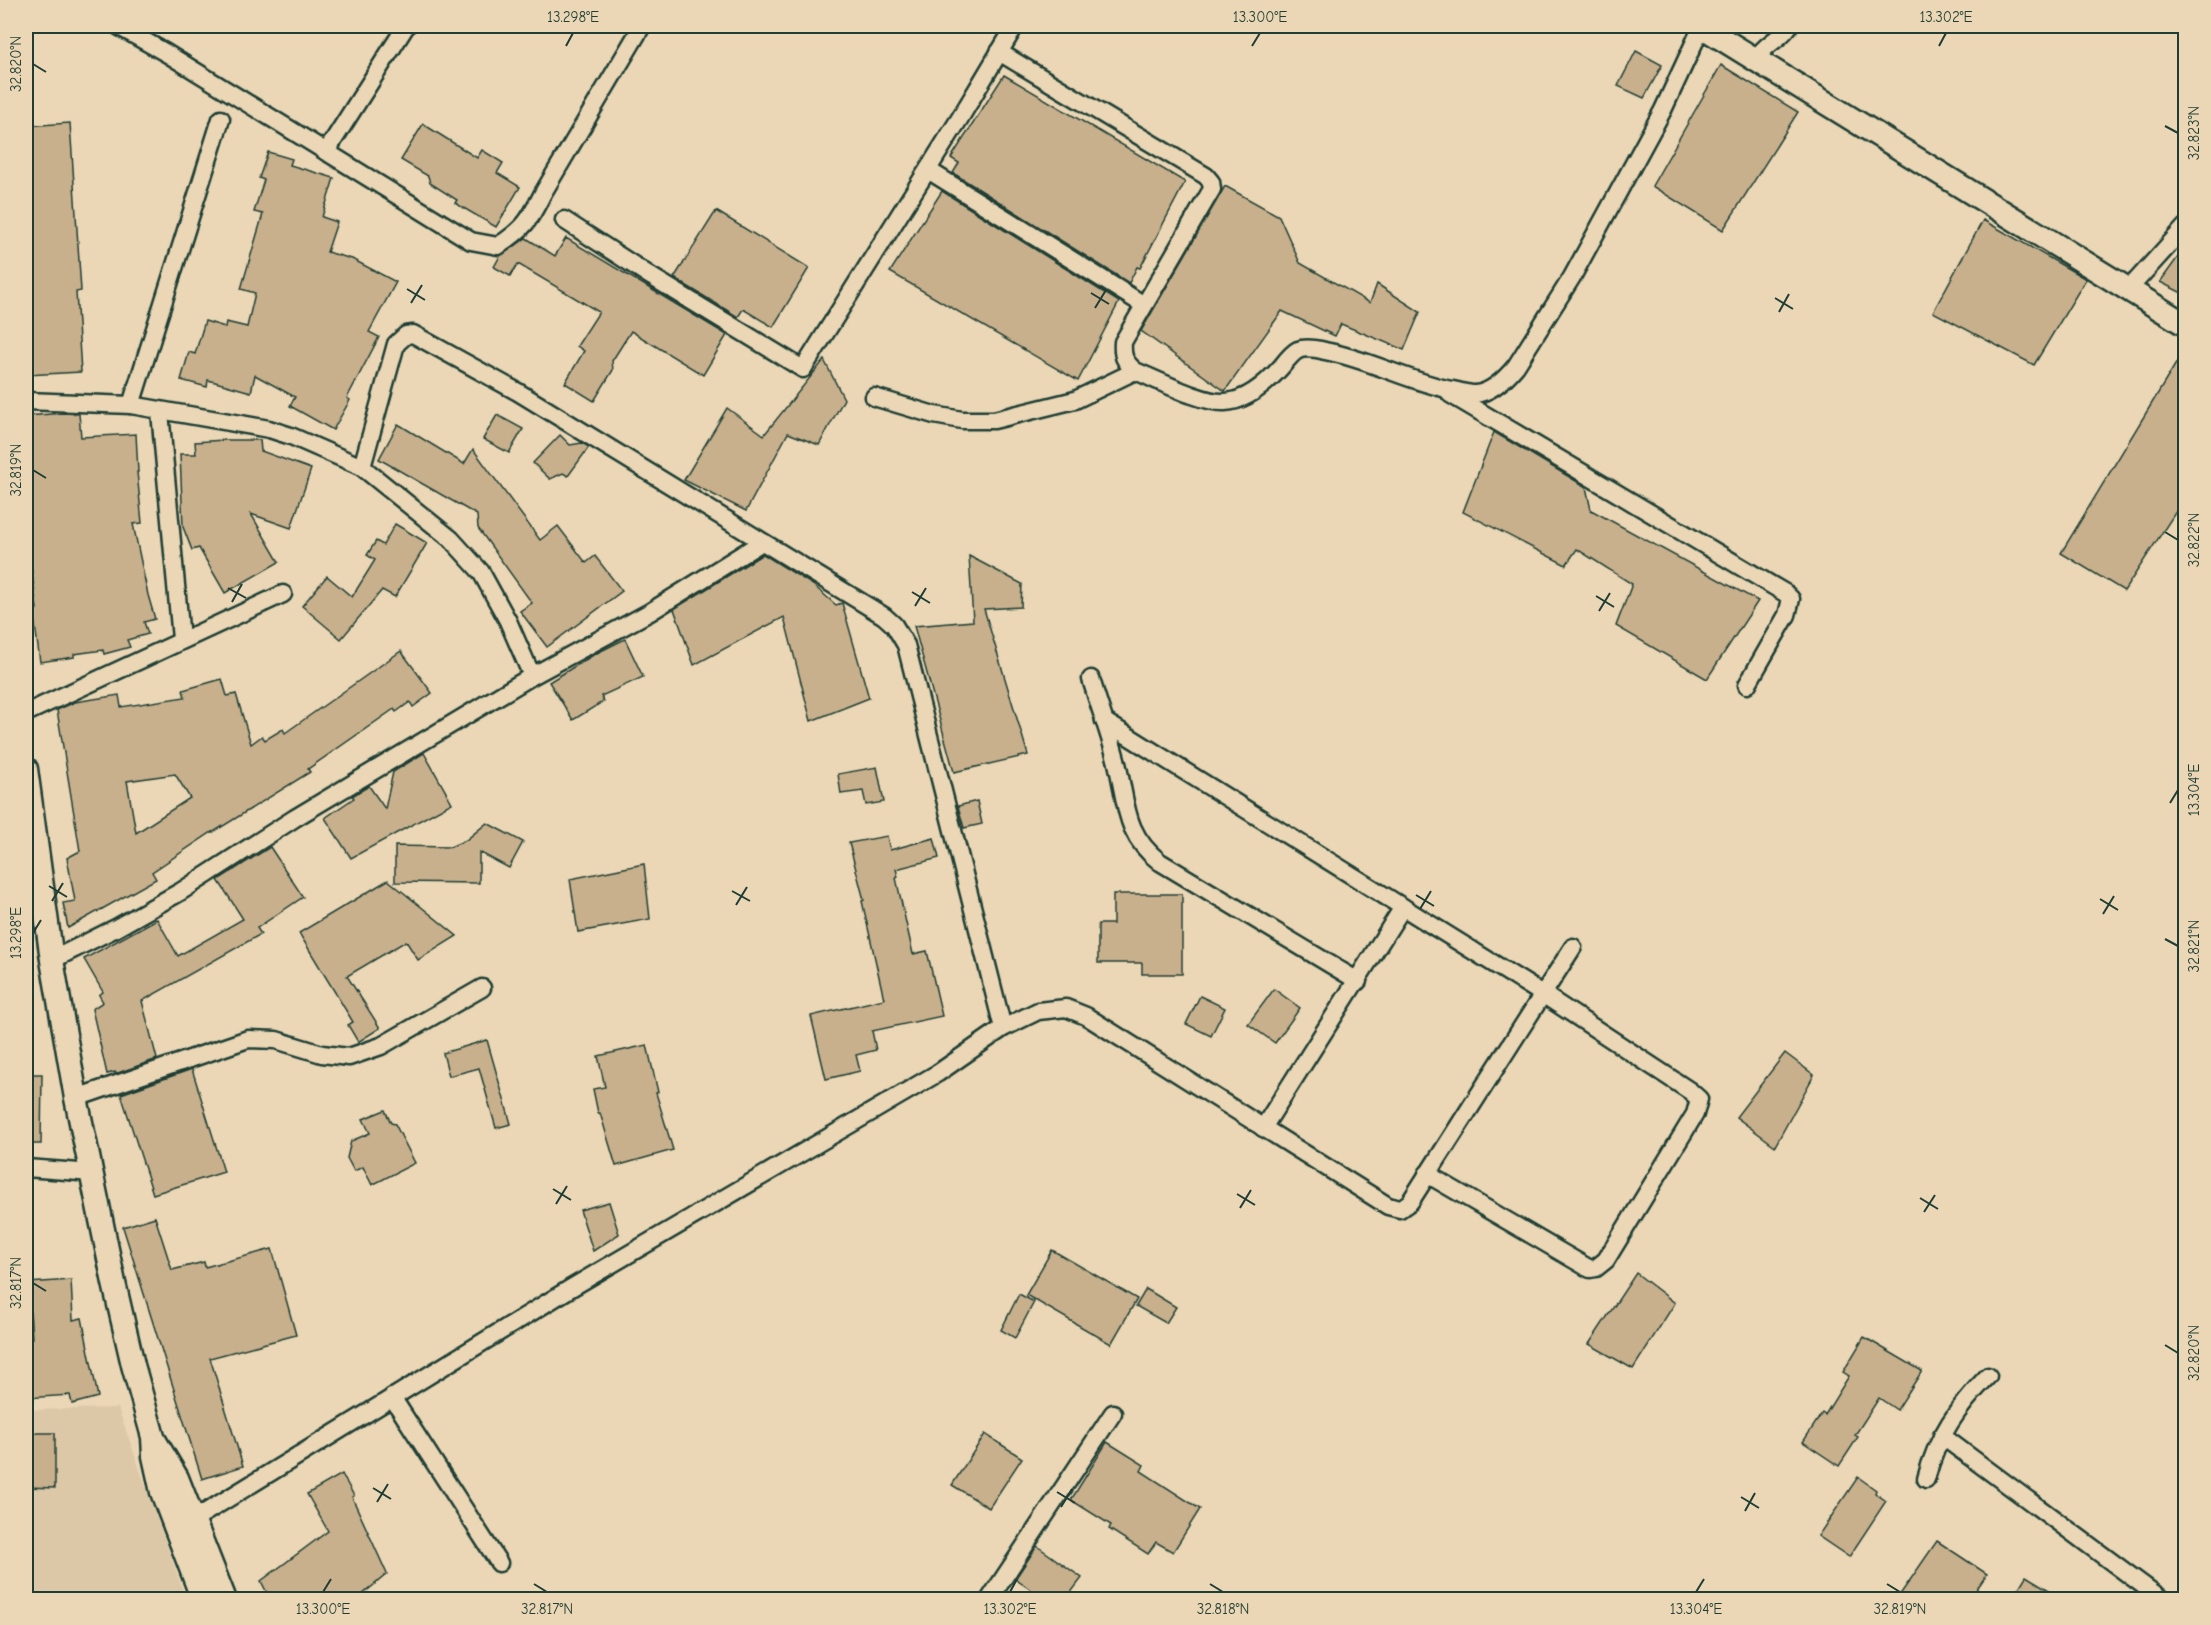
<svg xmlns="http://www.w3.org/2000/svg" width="2211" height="1625" viewBox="0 0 2211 1625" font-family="'Comic Neue',sans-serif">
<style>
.built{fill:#dcc8a7}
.building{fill:#c8b08c;stroke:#1f3d34;stroke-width:1.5;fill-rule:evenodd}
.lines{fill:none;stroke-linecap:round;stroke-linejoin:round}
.minor-casing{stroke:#1f3d34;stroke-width:21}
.secondary-casing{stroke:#1f3d34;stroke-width:27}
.minor{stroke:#ebd7b5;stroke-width:16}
.secondary{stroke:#ebd7b5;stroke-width:22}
.ticks{fill:none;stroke:#1f3d34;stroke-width:2}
.neatline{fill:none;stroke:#1f3d34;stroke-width:2}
.ticks-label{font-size:15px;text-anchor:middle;fill:#1f3d34}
</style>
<rect width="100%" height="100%" fill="#ebd7b5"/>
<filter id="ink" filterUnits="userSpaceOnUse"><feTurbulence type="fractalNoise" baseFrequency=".0167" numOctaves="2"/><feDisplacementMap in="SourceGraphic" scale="12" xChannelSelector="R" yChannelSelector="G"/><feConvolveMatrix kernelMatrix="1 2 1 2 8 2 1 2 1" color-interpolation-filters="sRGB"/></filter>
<g filter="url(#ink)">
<polygon class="built" points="118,1408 186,1599 26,1599 26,1410"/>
<g class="building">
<polygon points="1636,51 1662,65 1644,98 1618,86"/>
<polygon points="1721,65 1798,112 1723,230 1652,186"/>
<polygon points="1004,75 1185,182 1140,268 1137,267 1129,283 953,173 959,163 951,158"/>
<polygon points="70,123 81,291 76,292 81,372 26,375 26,126"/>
<polygon points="423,124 477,158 482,150 503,163 497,173 520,187 496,227 455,203 457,200 430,183 428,176 401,160"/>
<polygon points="268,152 292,159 290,165 334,178 322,217 337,222 327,252 352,259 396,282 369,332 379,337 347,398 350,400 333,430 290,406 295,397 255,375 251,392 208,380 207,387 181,380 189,352 195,354 205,321 225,327 226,322 247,327 255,293 241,289 263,214 254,212 264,180 259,178"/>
<polygon points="1225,186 1279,216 1300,263 1370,303 1377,284 1420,312 1404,350 1341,324 1335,336 1282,311 1225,391 1141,331"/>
<polygon points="942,191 1119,302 1078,381 890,272"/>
<polygon points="716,211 809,268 773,327 743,309 738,317 674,278"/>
<polygon points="1983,220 2086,279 2034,365 1933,312"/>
<polygon points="526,238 555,256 566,238 727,335 703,375 631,331 612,361 613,370 594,401 565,383 584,351 577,346 599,312 518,264 510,276 494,267 500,256"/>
<polygon points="2186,246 2186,295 2160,282"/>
<polygon points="2186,347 2186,496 2124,591 2061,553"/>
<polygon points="824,360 844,399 819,445 788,433 746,511 684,480 727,408 764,435"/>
<polygon points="65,413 79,414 81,437 136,434 138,472 137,472 142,523 133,524 148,595 155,619 144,622 148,634 127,640 130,647 104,654 103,650 74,654 74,657 40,662 33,610 37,609 28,544 26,544 26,416"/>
<polygon points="497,415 523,429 509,453 483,439"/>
<polygon points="398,424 464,464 473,449 540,540 558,526 586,563 595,556 622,591 547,647 520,611 532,603 478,528 477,515 379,459"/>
<polygon points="1494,432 1586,487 1591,510 1758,601 1707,679 1616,626 1632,584 1577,549 1566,565 1463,512"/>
<polygon points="560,435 570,445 582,443 589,447 568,476 563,473 550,479 533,463"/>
<polygon points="224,440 260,440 261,451 311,469 291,528 251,514 279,562 225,593 199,548 192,550 183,527 180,454 196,454 195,442"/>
<polygon points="395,524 427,543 395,597 382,590 341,639 302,606 327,576 352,597 375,560 367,555 376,541 383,545"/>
<polygon points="763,554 813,585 836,605 842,603 869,698 811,721 784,617 694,665 674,609"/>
<polygon points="969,556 1022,584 1021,607 984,609 1028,755 954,772 914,626 973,621"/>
<polygon points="625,639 643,677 601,696 604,701 573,720 549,682 595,654"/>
<path d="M 401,651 L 432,693 L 413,707 L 410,702 L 396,712 L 394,709 L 308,769 L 310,772 L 212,833 L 212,832 L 152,872 L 156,879 L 68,928 L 63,903 L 75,901 L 67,858 L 80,851 L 57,710 L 75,702 L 119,695 L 121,707 L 185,697 L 183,690 L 222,679 L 227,696 L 236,694 L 251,744 L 262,736 L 265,740 L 283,729 L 285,733 ZM 175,774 L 190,798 L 136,833 L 127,781 Z"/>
<polygon points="424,753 452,803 351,858 325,818 354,798 352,796 369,786 385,809 393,772"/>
<polygon points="877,767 884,802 866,805 863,791 841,794 838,774"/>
<polygon points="977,801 982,824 964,828 958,806"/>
<polygon points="487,823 523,842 509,868 479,852 479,883 395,882 395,846 450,847 466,840"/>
<polygon points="887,836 890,850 934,838 939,858 896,869 898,877 896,878 913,954 927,951 942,1016 872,1031 876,1050 856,1055 860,1071 826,1079 811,1016 884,999 862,901 864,900 849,843"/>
<polygon points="270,847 303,897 257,928 261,934 142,1001 157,1059 115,1074 115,1072 107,1074 92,1009 103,1002 99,995 103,992 84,959 157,919 178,956 243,919 218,880"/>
<polygon points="644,864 650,919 578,932 570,879"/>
<polygon points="388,880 457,936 418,960 406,941 347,976 380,1028 358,1042 348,1025 353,1022 299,933"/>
<polygon points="1113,894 1182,894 1182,974 1142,974 1142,963 1098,963 1098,924 1113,924"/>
<polygon points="1274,989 1300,1008 1275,1043 1248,1024"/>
<polygon points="1200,996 1225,1008 1211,1036 1186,1024"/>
<polygon points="487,1040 511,1124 496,1128 479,1068 449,1076 443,1053"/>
<polygon points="647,1045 658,1092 656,1093 673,1150 616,1166 600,1113 598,1113 593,1089 605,1087 598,1056"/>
<polygon points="1785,1053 1814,1075 1775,1146 1736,1117"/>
<polygon points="192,1069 224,1172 153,1194 121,1094"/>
<polygon points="26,1074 42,1074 41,1144 26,1144"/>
<polygon points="385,1110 391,1123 395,1124 415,1163 372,1185 363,1167 354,1171 347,1158 351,1141 370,1133 363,1119"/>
<polygon points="609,1202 619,1234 593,1251 580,1210"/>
<polygon points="155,1217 172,1270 204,1262 205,1267 272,1249 296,1335 210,1358 243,1466 202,1479 123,1227"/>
<polygon points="1052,1250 1137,1299 1111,1344 1026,1295"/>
<polygon points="1636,1273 1675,1303 1633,1369 1589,1344"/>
<polygon points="71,1280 73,1320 82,1318 98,1397 72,1404 70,1395 26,1398 26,1338 32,1338 28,1283"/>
<polygon points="1146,1289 1176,1307 1166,1323 1136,1306"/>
<polygon points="1019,1294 1034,1302 1015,1338 1001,1330"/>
<polygon points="1864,1337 1922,1371 1897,1410 1879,1398 1855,1435 1858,1437 1839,1466 1803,1442 1822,1413 1825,1415 1849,1376 1843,1372"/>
<polygon points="26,1433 55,1433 55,1488 26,1487"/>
<polygon points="985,1434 1022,1458 989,1508 952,1485"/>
<polygon points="1107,1442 1144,1465 1141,1471 1200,1509 1173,1552 1156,1542 1148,1554 1109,1529 1111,1525 1071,1500"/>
<polygon points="342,1474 354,1496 352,1497 387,1574 357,1599 270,1599 261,1581 328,1531 307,1494"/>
<polygon points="1858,1477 1876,1490 1875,1493 1886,1501 1849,1557 1818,1536"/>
<polygon points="1937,1541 1987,1574 1970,1599 1897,1599"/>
<polygon points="1037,1546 1082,1578 1066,1599 1045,1599 1015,1579"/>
<polygon points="2026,1576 2064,1599 2012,1599"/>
</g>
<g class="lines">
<g class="minor-casing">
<g id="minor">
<path d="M 118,26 L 166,53 L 471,241 L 498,246 C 525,228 529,221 543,193 L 642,26"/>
<path d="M 999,52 L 1206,176 L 1211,182 L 1212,189 L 1123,342 C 1122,356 1124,361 1135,371 C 1156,379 1204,404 1225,402 C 1248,401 1268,382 1282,366 C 1286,361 1292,353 1298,350 C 1305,347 1317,349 1325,351 C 1369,359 1409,382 1452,390 C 1459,391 1468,394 1475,394 C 1491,393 1506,378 1516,366 L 1572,277 L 1663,110 L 1702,26"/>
<path d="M 1756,59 C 1766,42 1779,41 1789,26"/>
<polyline points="326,152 406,26"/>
<polyline points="928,170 1144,305"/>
<polyline points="564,220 652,277 803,369 960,118 1015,26"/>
<polyline points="2127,291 2186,226"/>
<polyline points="1450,394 1785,593 1791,599 1787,615 1747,685"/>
<polyline points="874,397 934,415 962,420 994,420 1075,400 1135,371"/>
<polyline points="26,401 131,405 269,429 291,436 362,467 451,539 481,572 508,621 532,676"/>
<polyline points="131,405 221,119"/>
<polyline points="160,412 181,639"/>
<polyline points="362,467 396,344 406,335 413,334 518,392 884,616 894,625 906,645 1003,1028"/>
<path d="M 1091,679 C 1099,706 1109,732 1116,759 C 1127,801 1123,834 1160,862 L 1358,981"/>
<polyline points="26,713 283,594"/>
<polyline points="1104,721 1544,995 1690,1091 1699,1099 1695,1114 1606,1260 1596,1268 1590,1269 1427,1174"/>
<polyline points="52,960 116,928 180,892 295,818 532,676 650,612 762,542"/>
<polyline points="76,1098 248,1039 276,1040 322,1054 349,1057 381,1046 482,988"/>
<polyline points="1263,1128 1403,907"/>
<polyline points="26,1168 93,1173"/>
<polyline points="392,1397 499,1563"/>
<polyline points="1942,1436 2163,1600"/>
<path d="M 1926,1479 C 1937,1436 1958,1407 1988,1376"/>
<polyline points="193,1520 571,1288 938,1073 1003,1028 1038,1011 1066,1008 1086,1016 1388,1206 1400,1209 1410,1202 1573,947"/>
<polyline points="989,1600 1113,1413"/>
</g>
</g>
<g class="secondary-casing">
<g id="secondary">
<polyline points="1701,26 2186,325"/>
<polyline points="26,769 52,960 76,1098 114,1283 133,1365 153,1437 154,1456 162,1492 203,1600"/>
<polyline points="155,1441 177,1478 225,1600"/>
</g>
</g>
<use href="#minor" class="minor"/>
<use href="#secondary" class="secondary"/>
</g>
</g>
<path class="ticks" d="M 566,46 L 573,33M 1252,46 L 1260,33M 1939,46 L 1946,33M 33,64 L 46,72M 2165,126 L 2178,133M 407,289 L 425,300M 1091,293 L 1109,304M 1775,298 L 1793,309M 411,303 L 422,285M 1095,308 L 1106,290M 1779,312 L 1789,294M 33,470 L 46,478M 2165,532 L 2178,540M 228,588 L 246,598M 912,592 L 930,603M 1596,596 L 1614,607M 232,602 L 242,584M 915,606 L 926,588M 1599,611 L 1610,593M 2170,803 L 2178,790M 49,886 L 67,897M 732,891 L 750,901M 1416,895 L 1434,906M 2100,899 L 2118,910M 52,901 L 63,883M 736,905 L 747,887M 1420,909 L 1431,891M 2103,914 L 2114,896M 33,933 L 41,920M 2165,939 L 2178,946M 553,1189 L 571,1200M 1237,1194 L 1255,1205M 1920,1198 L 1938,1209M 556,1204 L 567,1186M 1240,1208 L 1251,1190M 1924,1212 L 1935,1195M 33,1283 L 46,1291M 2165,1345 L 2178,1353M 373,1488 L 391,1499M 1057,1492 L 1075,1503M 1741,1497 L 1759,1508M 377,1502 L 388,1484M 1061,1507 L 1072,1489M 1745,1511 L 1755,1493M 534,1584 L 547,1592M 1210,1584 L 1223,1592M 1887,1584 L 1900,1592M 323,1592 L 331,1579M 1010,1592 L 1017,1579M 1696,1592 L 1704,1579"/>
<rect width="2211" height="1625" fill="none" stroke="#ebd7b5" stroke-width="66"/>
<rect x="33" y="33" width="2145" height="1559" class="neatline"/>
<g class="ticks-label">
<text x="573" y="22">13.298°E</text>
<text x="1260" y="22">13.300°E</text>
<text x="1946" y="22">13.302°E</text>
<text transform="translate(16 64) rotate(-90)" y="5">32.820°N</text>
<text transform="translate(2194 133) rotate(-90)" y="5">32.823°N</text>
<text transform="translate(16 470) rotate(-90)" y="5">32.819°N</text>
<text transform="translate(2194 540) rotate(-90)" y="5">32.822°N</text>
<text transform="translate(2194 790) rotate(-90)" y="5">13.304°E</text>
<text transform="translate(16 933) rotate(-90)" y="5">13.298°E</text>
<text transform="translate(2194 946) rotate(-90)" y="5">32.821°N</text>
<text transform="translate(16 1283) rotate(-90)" y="5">32.817°N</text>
<text transform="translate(2194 1353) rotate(-90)" y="5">32.820°N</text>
<text x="323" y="1614">13.300°E</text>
<text x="547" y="1614">32.817°N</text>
<text x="1010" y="1614">13.302°E</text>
<text x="1223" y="1614">32.818°N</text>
<text x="1696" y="1614">13.304°E</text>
<text x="1900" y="1614">32.819°N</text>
</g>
</svg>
